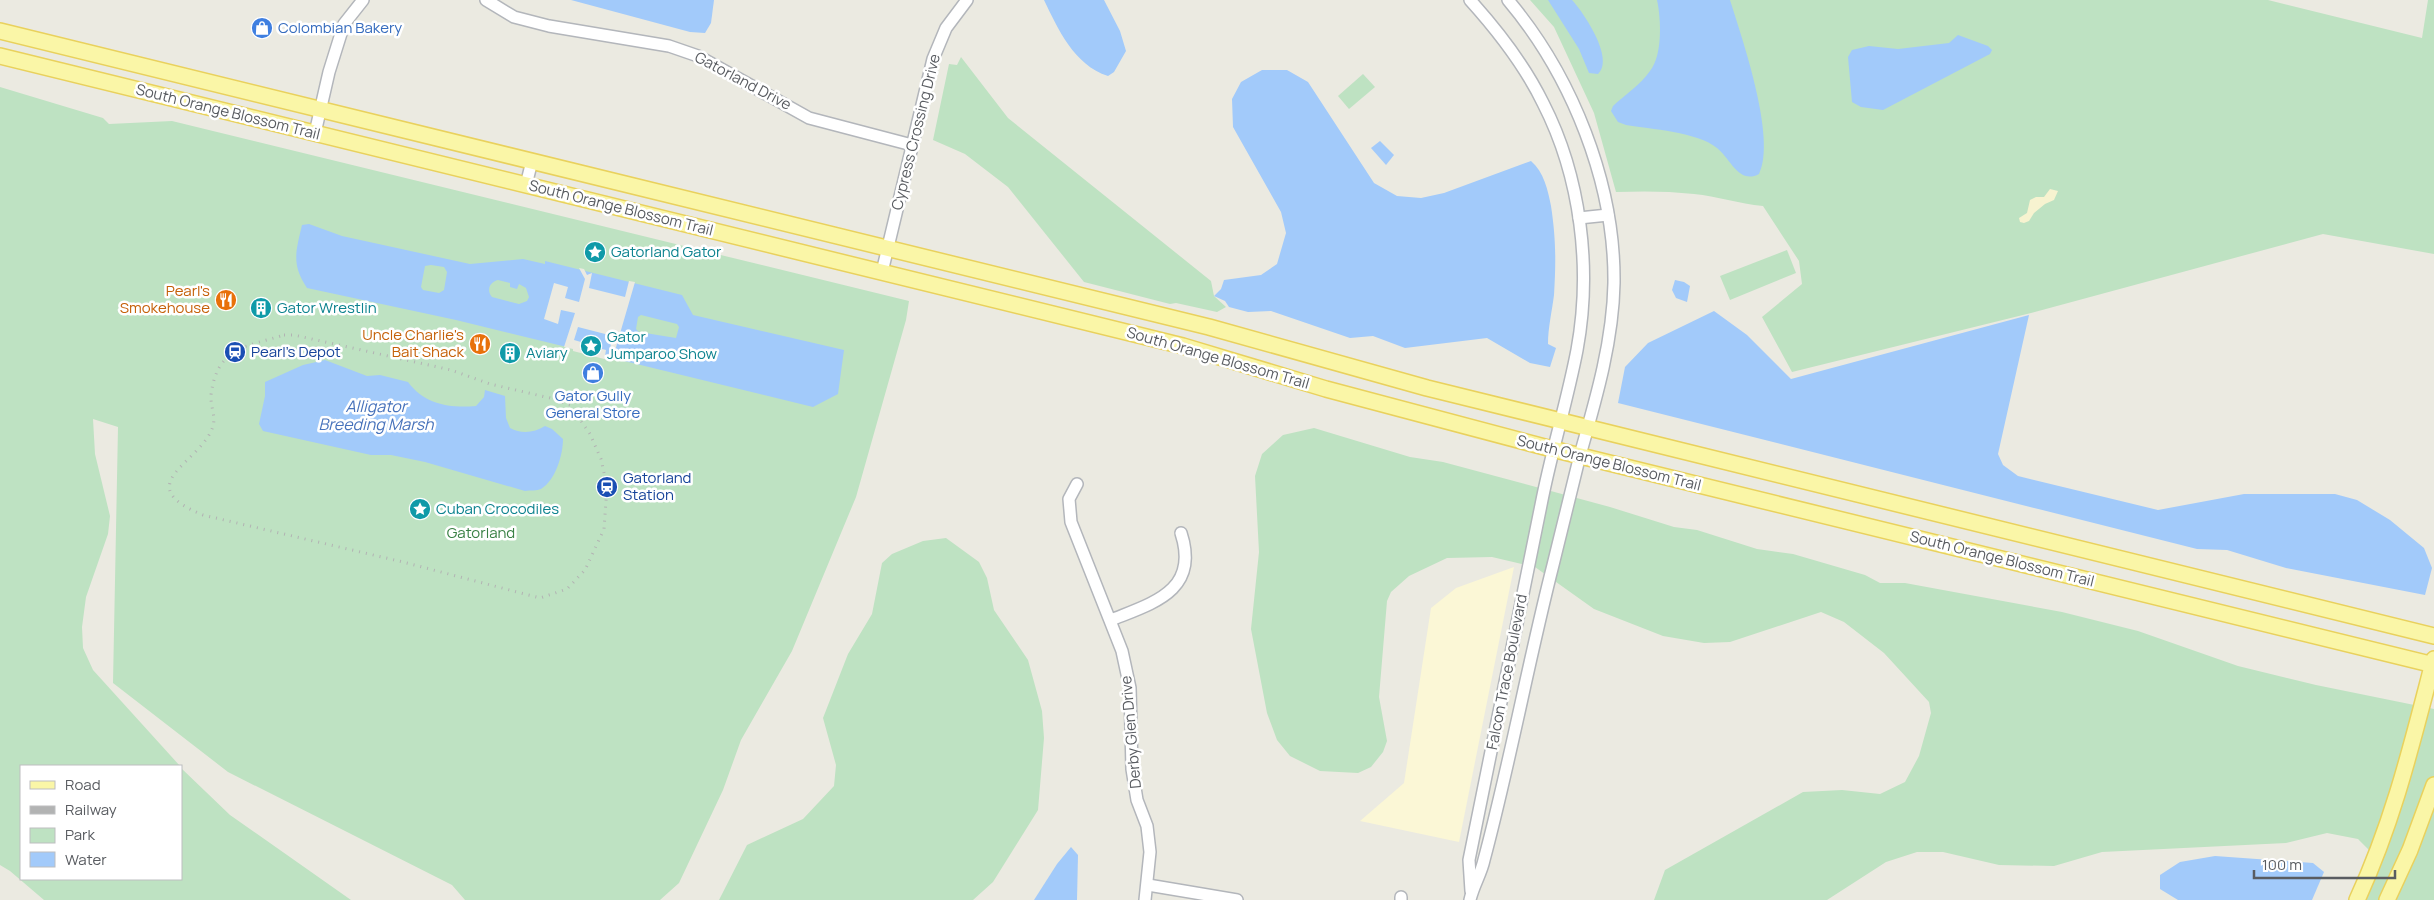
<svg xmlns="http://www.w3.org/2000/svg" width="2434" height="900" viewBox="0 0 2434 900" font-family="Manrope,sans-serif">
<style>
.commercial{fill:#fbf7d6}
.green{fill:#bee2c2}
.sand{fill:#f7f3d0}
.water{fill:#a2cafa;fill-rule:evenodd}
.pier{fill:#ebeae1;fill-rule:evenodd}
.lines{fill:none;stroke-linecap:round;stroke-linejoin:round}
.minor-casing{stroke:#b3b6bb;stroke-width:14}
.major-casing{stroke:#e9d15d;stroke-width:18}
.minor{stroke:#fff;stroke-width:11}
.major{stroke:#faf6a7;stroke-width:15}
.rail{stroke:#b2b3b3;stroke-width:3;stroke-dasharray:1 6;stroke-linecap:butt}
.labels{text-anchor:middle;stroke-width:5;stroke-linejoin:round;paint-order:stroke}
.shop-label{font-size:15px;fill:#366cbe;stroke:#fff;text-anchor:start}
.street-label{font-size:15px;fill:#595c61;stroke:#fff}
.culture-label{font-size:15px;fill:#0d838f;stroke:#fff;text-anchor:start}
.food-label{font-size:15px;fill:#c56008;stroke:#fff;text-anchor:end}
.transit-label{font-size:15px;fill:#164399;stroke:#fff;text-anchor:start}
.park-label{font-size:15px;fill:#398044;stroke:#fff}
.water-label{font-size:16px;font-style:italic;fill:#4772bb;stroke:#fff}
</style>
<rect width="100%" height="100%" fill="#ebeae1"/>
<polygon class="commercial" points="1514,567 1459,842 1360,821 1404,783 1431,608 1456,588"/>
<g class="green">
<path d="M 1530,0 L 2268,0 L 2422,38 L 2428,0 L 2434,0 L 2434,254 L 2323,234 L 2031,313 L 1792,372 L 1762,317 L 1802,284 L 1799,261 L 1763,206 C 1739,204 1717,196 1694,194 C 1668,191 1642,191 1616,192 L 1594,113 L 1554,27 Z"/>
<polygon points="961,57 1008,118 1211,281 1214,296 1226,307 1217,312 1176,303 1170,304 1084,282 1008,187 965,154 933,140 949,64 957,65"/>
<polygon points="1363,74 1375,87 1349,109 1338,96"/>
<polygon points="0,87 103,118 109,124 172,121 909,301 906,320 856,497 792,651 741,740 723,790 679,883 660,900 465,900 452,885 228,772 113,683 118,427 93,419 95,454 110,516 108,534 86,597 82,627 83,648 93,670 180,766 21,766 21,879 181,879 181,768 230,815 351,900 44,900 10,871 0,865"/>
<polygon points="1787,250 1796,273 1730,300 1720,276"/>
<polygon points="1314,428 1410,457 1443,462 1610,507 1674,527 1697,530 1757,549 1793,554 1865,575 1880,583 1905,583 2062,612 2138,631 2238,666 2316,685 2434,709 2434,900 2358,900 2371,852 2358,839 2327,833 2286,843 2102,852 2054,866 1999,865 1943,852 1917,852 1886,862 1827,900 1654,900 1665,870 1803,792 1842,790 1880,794 1905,782 1919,756 1931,713 1929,702 1884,653 1844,622 1821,612 1730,642 1704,643 1663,636 1594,609 1535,567 1492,557 1447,558 1409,576 1391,592 1387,601 1379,697 1387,741 1383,752 1371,767 1358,773 1320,771 1290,756 1277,740 1267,713 1251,629 1259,552 1255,476 1262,454 1283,435"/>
<polygon points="946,538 979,562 987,578 994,610 1028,660 1042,711 1044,738 1038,810 993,882 973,900 719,900 747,845 803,819 834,786 836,765 823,718 848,654 872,614 882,563 892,554 923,541"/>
</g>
<polygon class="sand" points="2050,189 2058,191 2054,200 2045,204 2034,213 2029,221 2024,223 2020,222 2019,218 2027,213 2030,200 2036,197 2044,197"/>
<g class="water">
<polygon points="571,0 714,0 711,23 705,33 690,32"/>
<path d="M 1044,0 L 1104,0 L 1120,31 L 1126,51 L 1114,72 L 1108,76 C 1074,65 1058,29 1044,0 Z"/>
<path d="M 1548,0 L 1572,0 C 1584,13 1615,59 1598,74 L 1589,73 L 1579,49 Z"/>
<path d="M 1657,0 L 1730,0 C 1742,38 1777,139 1759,174 C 1739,185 1730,158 1717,148 C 1698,132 1650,129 1626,125 L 1618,122 L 1611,111 L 1613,106 C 1625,95 1641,84 1650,71 C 1663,55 1661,18 1657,0 Z"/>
<polygon points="1958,35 1988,46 1992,50 1990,54 1883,110 1861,107 1852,102 1848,57 1852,50 1869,46 1898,49 1949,43"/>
<path d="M 1262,70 L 1287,70 L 1308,82 L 1374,183 L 1397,196 L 1421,198 L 1444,193 L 1531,161 C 1544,172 1548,191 1551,206 C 1556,239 1556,262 1554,295 C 1552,311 1548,328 1548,344 L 1556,348 L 1550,367 L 1530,363 L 1487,338 L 1405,348 L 1373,336 L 1350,338 L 1271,311 L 1248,312 L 1229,307 L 1225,301 L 1214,296 L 1221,289 L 1224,280 L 1261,275 L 1277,264 L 1286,233 L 1281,212 L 1233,127 L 1232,99 L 1241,82 Z"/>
<polygon points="1380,141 1394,155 1386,165 1371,148"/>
<path d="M 309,224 L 342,236 L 470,264 L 523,259 L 545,264 L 545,261 L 682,295 L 693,315 L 844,350 L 838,394 L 813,407 L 456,320 L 307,288 C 291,264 296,251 302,225 ZM 431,265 L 444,267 L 447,272 L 444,290 L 439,293 L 423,290 L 421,287 L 425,266 ZM 498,280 L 510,283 L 510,287 L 517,289 L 519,284 L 526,288 L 529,297 L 527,301 L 519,304 L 492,297 C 486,290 490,282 498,280 ZM 641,315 L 677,324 L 679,327 L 676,338 L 639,332 L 636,329 L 638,317 Z"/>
<polygon points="1675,280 1684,282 1690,286 1687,302 1676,298 1672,290"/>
<polygon points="1714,311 1747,335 1791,379 2029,315 1998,454 2003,465 2018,476 2158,510 2244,494 2335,494 2357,500 2390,520 2424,548 2432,568 2425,595 2286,568 2227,550 2197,549 1618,403 1625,367 1648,343"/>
<path d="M 325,360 L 367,376 L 380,375 L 408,382 C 425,405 450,408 476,406 L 484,397 L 485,390 L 505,396 L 506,418 L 510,428 C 521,434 534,433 545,426 L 552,429 L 563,439 C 563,454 556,480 541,489 C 537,491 530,490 525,491 L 425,462 L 391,455 L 371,455 L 263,431 L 259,424 L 265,396 L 265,382 L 303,365 Z"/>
<polygon points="1071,847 1078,855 1077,900 1034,900 1057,864"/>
<polygon points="2215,856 2313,863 2324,872 2312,900 2178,900 2160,889 2160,875 2180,862"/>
</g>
<path class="pier" d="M 579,268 L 584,269 L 587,275 L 592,273 L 589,288 L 625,297 L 629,281 L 635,282 L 612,361 L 573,351 L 573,349 L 564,347 L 575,313 L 561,310 L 558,324 L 544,319 L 554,283 L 568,287 L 565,298 L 579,302 L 585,279 ZM 578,327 L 613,336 L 608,357 L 605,356 L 606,350 L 602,349 L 598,354 L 592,352 L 593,340 L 589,352 L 583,350 L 581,342 L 574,340 Z"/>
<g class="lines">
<g class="minor-casing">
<g id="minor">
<polyline points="486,0 514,17 549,26 669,46 698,56 809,118 912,145"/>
<path d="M 1470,0 C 1498,31 1525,66 1543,103 C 1581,177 1592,269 1577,350 C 1567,402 1551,453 1541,505 C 1517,623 1492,741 1469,860 L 1471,891"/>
<polyline points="315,133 329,72 344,24 363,0"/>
<polyline points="526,185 532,161"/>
<polyline points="1579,218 1608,215"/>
<polyline points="882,272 933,59 946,28 967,0"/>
<polyline points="1077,484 1069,499 1071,522 1122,651 1130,688 1132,769 1137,800 1147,826 1150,852 1145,900"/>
<path d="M 1111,620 C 1153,603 1200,591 1181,533"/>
<polyline points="1148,885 1237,900"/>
<polyline points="1401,900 1401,897"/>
<path d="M 1470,900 C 1473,886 1481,874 1484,860 C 1510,763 1528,663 1553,565 C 1562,528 1571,491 1580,455 C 1596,399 1613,341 1614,283 C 1615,183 1572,76 1508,0"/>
</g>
</g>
<g class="major-casing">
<g id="major">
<polyline points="0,31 1209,327 1427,388 2434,636"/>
<polyline points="0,56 1183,346 1326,389 1552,449 2434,665"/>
<path d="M 2357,900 C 2394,820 2412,743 2434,659"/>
<polyline points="2387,900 2410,850 2434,785"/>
</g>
</g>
<use href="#minor" class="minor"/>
<use href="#major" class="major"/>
<path class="rail" d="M 284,335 L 294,335 L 451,370 L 490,384 L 550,398 L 570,405 L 590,434 L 601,459 L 607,487 L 604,529 L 585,570 L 567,589 L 540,598 L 403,562 L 203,515 C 127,484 202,463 213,426 C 216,416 210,405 211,395 C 217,347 245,347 284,335 Z"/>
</g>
<defs>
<g id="shop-disc" transform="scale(1.125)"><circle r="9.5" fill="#3f7fe0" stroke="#fff"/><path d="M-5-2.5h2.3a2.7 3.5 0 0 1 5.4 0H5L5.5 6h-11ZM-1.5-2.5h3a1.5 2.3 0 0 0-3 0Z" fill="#fff"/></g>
<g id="sight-disc" transform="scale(1.125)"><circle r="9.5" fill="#0f9aa8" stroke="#fff"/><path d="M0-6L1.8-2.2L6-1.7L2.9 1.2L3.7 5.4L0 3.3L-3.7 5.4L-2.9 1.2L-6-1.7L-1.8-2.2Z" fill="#fff"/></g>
<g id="restaurant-disc" transform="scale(1.125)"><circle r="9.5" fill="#e8710a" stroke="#fff"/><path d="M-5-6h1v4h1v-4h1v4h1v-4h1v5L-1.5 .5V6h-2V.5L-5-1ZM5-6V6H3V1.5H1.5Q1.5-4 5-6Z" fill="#fff"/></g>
<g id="building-disc" transform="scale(1.125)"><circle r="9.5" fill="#0f9aa8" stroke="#fff"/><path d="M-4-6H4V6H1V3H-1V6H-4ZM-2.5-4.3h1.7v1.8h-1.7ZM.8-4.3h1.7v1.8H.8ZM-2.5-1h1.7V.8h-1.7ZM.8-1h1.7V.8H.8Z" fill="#fff"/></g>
<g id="station-disc" transform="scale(1.125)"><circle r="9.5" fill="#1a4fb4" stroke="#fff"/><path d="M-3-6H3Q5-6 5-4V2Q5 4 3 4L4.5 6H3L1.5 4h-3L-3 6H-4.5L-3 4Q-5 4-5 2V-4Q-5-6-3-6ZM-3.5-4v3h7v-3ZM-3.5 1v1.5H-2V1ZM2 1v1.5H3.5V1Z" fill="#fff"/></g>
</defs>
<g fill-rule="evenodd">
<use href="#shop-disc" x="262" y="28"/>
<use href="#sight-disc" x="595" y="252"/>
<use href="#restaurant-disc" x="226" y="300"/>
<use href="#building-disc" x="261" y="308"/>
<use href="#restaurant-disc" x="480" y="344"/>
<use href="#sight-disc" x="591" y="346"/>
<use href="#station-disc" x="235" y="352"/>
<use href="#building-disc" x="510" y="353"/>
<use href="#shop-disc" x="593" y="373"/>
<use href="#station-disc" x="607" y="487"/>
<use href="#sight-disc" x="420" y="509"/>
</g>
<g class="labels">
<g class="shop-label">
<text x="278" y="33">Colombian Bakery</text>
<text x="593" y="401" text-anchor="middle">Gator Gully<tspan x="593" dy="17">General Store</tspan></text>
</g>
<g class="street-label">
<text transform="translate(743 81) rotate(28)" y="5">Gatorland Drive</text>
<text transform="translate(228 112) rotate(14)" y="5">South Orange Blossom Trail</text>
<text transform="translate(916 132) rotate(-76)" y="5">Cypress Crossing Drive</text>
<text transform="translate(621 208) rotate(14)" y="5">South Orange Blossom Trail</text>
<text transform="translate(1218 358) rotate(16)" y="5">South Orange Blossom Trail</text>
<text transform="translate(1609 463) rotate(14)" y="5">South Orange Blossom Trail</text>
<text transform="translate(2002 559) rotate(14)" y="5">South Orange Blossom Trail</text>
<text transform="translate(1507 672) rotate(-79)" y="5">Falcon Trace Boulevard</text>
<text transform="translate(1131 732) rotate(-95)" y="5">Derby Glen Drive</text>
</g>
<g class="culture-label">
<text x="611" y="257">Gatorland Gator</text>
<text x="277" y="313">Gator Wrestlin</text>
<text x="607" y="342">Gator<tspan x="607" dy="17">Jumparoo Show</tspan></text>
<text x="526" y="358">Aviary</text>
<text x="436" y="514">Cuban Crocodiles</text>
</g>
<g class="food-label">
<text x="210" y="296">Pearl's<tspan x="210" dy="17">Smokehouse</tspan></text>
<text x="464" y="340">Uncle Charlie's<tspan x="464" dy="17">Bait Shack</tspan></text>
</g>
<g class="transit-label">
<text x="251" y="357">Pearl's Depot</text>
<text x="623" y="483">Gatorland<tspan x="623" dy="17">Station</tspan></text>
</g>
<g class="park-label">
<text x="481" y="538">Gatorland</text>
</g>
<g class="water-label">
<text x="376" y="412">Alligator<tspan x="376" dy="18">Breeding Marsh</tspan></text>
</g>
</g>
<rect x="20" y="765" width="162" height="115" fill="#ffffff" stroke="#bdbec0"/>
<rect x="30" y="781" width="25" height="8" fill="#faf6a7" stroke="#bdbec0"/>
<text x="65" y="790" font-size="15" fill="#595c61">Road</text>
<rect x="30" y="806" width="25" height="8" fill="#b2b3b3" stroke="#bdbec0"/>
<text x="65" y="815" font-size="15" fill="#595c61">Railway</text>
<rect x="30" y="828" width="25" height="15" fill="#bee2c2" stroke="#bdbec0"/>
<text x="65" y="840" font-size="15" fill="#595c61">Park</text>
<rect x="30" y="852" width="25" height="15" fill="#a2cafa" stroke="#bdbec0"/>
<text x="65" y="865" font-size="15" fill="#595c61">Water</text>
<path d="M2254 870v8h141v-8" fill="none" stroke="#595c61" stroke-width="2.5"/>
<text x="2262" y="870" font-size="15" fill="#595c61" stroke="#ffffff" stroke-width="4" paint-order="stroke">100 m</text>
</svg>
